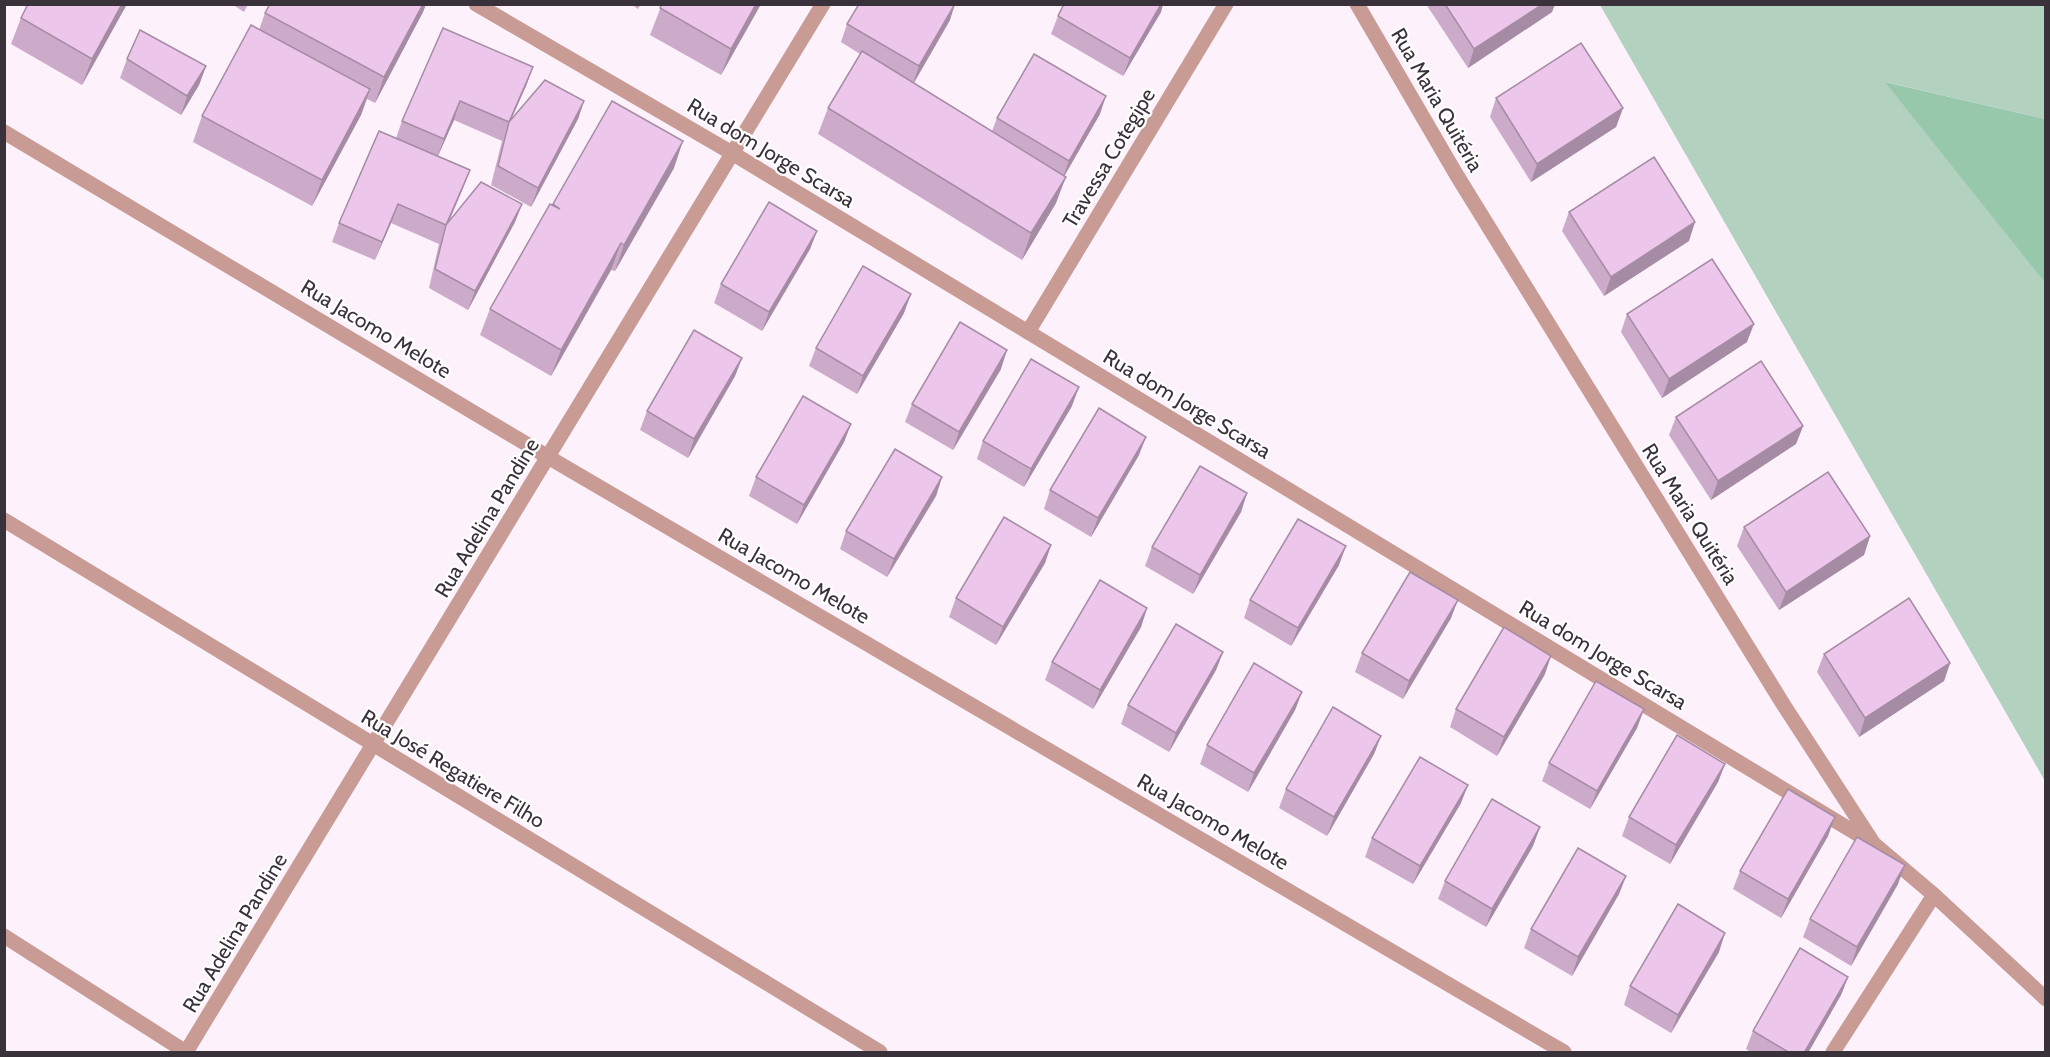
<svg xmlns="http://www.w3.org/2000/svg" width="2050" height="1057" viewBox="0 0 2050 1057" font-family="Cabin,sans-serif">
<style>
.green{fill:#b2d1bf}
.forest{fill:#97c8ac}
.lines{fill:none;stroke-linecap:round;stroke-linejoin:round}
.street{stroke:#c89b94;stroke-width:15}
.wall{fill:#ccabca}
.shaded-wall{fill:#a68ba4}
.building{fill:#edc7eb;stroke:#a68ba4;stroke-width:1.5}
.labels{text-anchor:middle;stroke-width:4.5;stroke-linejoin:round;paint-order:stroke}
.street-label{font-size:21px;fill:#3a323a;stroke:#fff}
</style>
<rect width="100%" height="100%" fill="#fdf1fc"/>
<polygon class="green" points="1600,5 2045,5 2045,119 1886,82 2045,283 2045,781"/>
<polygon class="forest" points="1885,82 2045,119 2045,283"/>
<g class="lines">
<g class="street">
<polyline points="476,4 732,153 1874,844"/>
<polyline points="1357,4 1456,174 1783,704 1874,844 1934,895 2046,999"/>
<polyline points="4,132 548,457 1564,1052"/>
<polyline points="1028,332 1226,4"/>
<polyline points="4,520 880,1052"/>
<polyline points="4,936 186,1052"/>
<polyline points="186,1052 823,4"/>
<polyline points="1833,1052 1934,895"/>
</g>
</g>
<g class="wall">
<polygon points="127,4 82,85 11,44 21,18"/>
<polygon points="232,4 248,4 244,12"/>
<polygon points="270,4 426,4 423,12 375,103 367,99 361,115 312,206 193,142 202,116 259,30 265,13"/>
<polygon points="631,4 641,4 638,9"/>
<polygon points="662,4 761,4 721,75 650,35"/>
<polygon points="1064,4 1163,4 1161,12 1123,76 1051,34 1058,16"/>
<polygon points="1426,4 1555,4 1552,12 1468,68"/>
<polygon points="950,20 914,83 992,131 997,118 1100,114 1064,176 1056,203 1022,260 818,134 828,108 860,54 841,42 847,24"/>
<polygon points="127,59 206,66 199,85 181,115 120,78"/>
<polygon points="533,67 526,86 511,119 584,101 578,119 531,207 491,185 502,141 454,120 438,156 470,170 463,188 449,222 522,204 515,222 468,310 429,288 439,244 391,223 375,260 332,242 339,223 396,138 402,121"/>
<polygon points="1496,98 1623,108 1616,127 1531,182 1490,117"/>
<polygon points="612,101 674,168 615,271 611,270 551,376 480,335 490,309 553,205"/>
<polygon points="1569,212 1689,241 1604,296 1562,231"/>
<polygon points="817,231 810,249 762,331 714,303 721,284"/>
<polygon points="904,313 857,394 809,366 816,348"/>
<polygon points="1627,314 1747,342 1662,398 1621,332"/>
<polygon points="742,358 735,376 688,458 640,430 647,411"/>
<polygon points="1001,369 953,450 905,422 912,404"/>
<polygon points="1072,406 1024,487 977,459 983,441"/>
<polygon points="1676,417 1803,426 1796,444 1711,500 1669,435"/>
<polygon points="851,424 844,442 797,524 749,496 756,477"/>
<polygon points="1139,455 1091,537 1044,509 1050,490"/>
<polygon points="942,477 936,496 887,577 840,549 846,531"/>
<polygon points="1247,493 1241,512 1193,594 1145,566 1152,547"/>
<polygon points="1744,527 1870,536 1864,555 1779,610 1737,546"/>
<polygon points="1051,545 1045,563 996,645 949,617 956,598"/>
<polygon points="1339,565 1291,646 1244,618 1250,600"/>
<polygon points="1147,608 1141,627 1093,709 1045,680 1052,662"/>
<polygon points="1451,618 1403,699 1355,672 1362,653"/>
<polygon points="1223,652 1216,670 1169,752 1121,724 1128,705"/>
<polygon points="1824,654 1950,663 1944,681 1859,737 1817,672"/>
<polygon points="1545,674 1497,756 1450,727 1456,709"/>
<polygon points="1302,692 1295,710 1248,792 1200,764 1207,745"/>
<polygon points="1644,709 1637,728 1590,809 1542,781 1549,763"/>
<polygon points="1381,736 1374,754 1327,836 1279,808 1286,789"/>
<polygon points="1725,764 1718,782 1670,864 1622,836 1629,817"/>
<polygon points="1461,803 1413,884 1365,857 1372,838"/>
<polygon points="1540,827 1533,846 1486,927 1438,899 1445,881"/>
<polygon points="1828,836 1781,918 1733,889 1740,871"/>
<polygon points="1626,876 1619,894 1572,976 1524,948 1531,929"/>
<polygon points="1898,884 1851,966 1803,937 1810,919"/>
<polygon points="1719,952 1671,1033 1624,1005 1630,986"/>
<polygon points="1848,977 1841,995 1808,1053 1752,1053 1746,1049 1753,1031"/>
</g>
<g class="shaded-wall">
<polygon points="122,4 127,4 82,85 92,59"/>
<polygon points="423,4 426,4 423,12 375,103 384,77"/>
<polygon points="756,4 761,4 721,75 731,49"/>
<polygon points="955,4 950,20 913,84 919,66"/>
<polygon points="1161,4 1163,4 1161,12 1123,76 1130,58"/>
<polygon points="1543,4 1555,4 1552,12 1468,68 1474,49"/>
<polygon points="206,66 199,85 181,115 187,96"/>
<polygon points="533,67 526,86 507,129 509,122"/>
<polygon points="370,89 361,115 312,206 322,180"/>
<polygon points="1106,96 1100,114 1062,180 1069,161"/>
<polygon points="460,101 454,120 437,158 444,139"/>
<polygon points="584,101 578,119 531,207 538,188"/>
<polygon points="1623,108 1616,127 1531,182 1537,164"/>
<polygon points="683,141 674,168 615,271 624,245"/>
<polygon points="470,170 463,188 444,232 446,225"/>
<polygon points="1066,177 1056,203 1022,260 1031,233"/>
<polygon points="398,204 391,223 375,260 382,242"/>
<polygon points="522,204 515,222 468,310 475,291"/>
<polygon points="1695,222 1689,241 1604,296 1611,277"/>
<polygon points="817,231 810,249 762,331 769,312"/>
<polygon points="621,243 611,270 551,376 561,350"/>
<polygon points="911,294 904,313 857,394 863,376"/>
<polygon points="1754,324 1747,342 1662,398 1669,379"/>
<polygon points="1007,350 1001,369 953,450 959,432"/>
<polygon points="742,358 735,376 688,458 694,439"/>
<polygon points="1079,387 1072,406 1024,487 1031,469"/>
<polygon points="851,424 844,442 797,524 804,505"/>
<polygon points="1803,426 1796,444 1711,500 1718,481"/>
<polygon points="1146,437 1139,455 1091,537 1098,518"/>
<polygon points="942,477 936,496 887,577 894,559"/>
<polygon points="1247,493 1241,512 1193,594 1200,575"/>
<polygon points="1870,536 1864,555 1779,610 1786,592"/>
<polygon points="1051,545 1045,563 996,645 1003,627"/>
<polygon points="1346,546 1339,565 1291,646 1298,628"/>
<polygon points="1458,600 1451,618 1403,699 1409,681"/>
<polygon points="1147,608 1141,627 1093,709 1100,690"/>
<polygon points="1223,652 1216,670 1169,752 1176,733"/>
<polygon points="1551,656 1545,674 1497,756 1504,737"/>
<polygon points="1950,663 1944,681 1859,737 1865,718"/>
<polygon points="1302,692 1295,710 1248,792 1254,773"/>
<polygon points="1644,709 1637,728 1590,809 1597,791"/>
<polygon points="1381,736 1374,754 1327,836 1334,817"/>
<polygon points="1725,764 1718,782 1670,864 1676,845"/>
<polygon points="1468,785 1461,803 1413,884 1420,866"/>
<polygon points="1835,817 1828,836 1781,918 1788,899"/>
<polygon points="1540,827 1533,846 1486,927 1492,909"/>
<polygon points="1905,865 1898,884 1851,966 1857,947"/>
<polygon points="1626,876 1619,894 1572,976 1578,957"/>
<polygon points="1725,933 1719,952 1671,1033 1678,1015"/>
<polygon points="1848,977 1841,995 1808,1053 1804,1053"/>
</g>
<g class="building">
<polygon points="28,4 122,4 92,59 21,18"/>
<polygon points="270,4 423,4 384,77 265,13"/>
<polygon points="662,4 756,4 731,49 660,8"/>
<polygon points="859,4 955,4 919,66 847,24"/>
<polygon points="1064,4 1161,4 1130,58 1058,16"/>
<polygon points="1445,4 1543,4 1474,49"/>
<polygon points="251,25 370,89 322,180 202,116"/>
<polygon points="443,28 533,67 509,122 545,80 584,101 538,188 498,166 509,122 460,101 444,139 402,121"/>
<polygon points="140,30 206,66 187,96 127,59"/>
<polygon points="1581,43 1623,108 1537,164 1496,98"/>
<polygon points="862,51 1066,177 1031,233 828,108"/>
<polygon points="1034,54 1106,96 1069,161 997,118"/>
<polygon points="612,101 683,141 624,245 621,243 561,350 490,309 550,204 560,209 553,204"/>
<polygon points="379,131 470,170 446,225 398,204 382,242 339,223"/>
<polygon points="1654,157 1695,222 1611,277 1569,212"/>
<polygon points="481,182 522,204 475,291 435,269 446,225"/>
<polygon points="769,202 817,231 769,312 721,284"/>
<polygon points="1712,259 1754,324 1669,379 1627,314"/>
<polygon points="863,266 911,294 863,376 816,348"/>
<polygon points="960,322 1007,350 959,432 912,404"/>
<polygon points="694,330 742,358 694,439 647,411"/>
<polygon points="1031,359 1079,387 1031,469 983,441"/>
<polygon points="1761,361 1803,426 1718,481 1676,417"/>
<polygon points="803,396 851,424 804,505 756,477"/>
<polygon points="1099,408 1146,437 1098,518 1050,490"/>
<polygon points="895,449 942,477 894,559 846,531"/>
<polygon points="1200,466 1247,493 1200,575 1152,547"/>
<polygon points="1828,472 1870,536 1786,592 1744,527"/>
<polygon points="1004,517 1051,545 1003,627 956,598"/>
<polygon points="1298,519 1346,546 1298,628 1250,600"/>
<polygon points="1410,572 1458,600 1409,681 1362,653"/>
<polygon points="1100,580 1147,608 1100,690 1052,662"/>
<polygon points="1909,598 1950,663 1865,718 1824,654"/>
<polygon points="1176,624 1223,652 1176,733 1128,705"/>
<polygon points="1504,627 1551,656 1504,737 1456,709"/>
<polygon points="1254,663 1302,692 1254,773 1207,745"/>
<polygon points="1596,681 1644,709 1597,791 1549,763"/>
<polygon points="1333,707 1381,736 1334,817 1286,789"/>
<polygon points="1677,735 1725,764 1676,845 1629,817"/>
<polygon points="1420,757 1468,785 1420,866 1372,838"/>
<polygon points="1788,789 1835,817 1788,899 1740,871"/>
<polygon points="1492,799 1540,827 1492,909 1445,881"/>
<polygon points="1857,837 1905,865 1857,947 1810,919"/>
<polygon points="1578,848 1626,876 1578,957 1531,929"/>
<polygon points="1678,904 1725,933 1678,1015 1630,986"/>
<polygon points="1800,948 1848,977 1804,1053 1790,1053 1753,1031"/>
</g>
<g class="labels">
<g class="street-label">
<text transform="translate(1437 100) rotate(60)" y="7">Rua Maria Quitéria</text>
<text transform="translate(771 153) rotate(31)" y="7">Rua dom Jorge Scarsa</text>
<text transform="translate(1109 158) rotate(-59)" y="7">Travessa Cotegipe</text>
<text transform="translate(376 329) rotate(31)" y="7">Rua Jacomo Melote</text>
<text transform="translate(1187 404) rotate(31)" y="7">Rua dom Jorge Scarsa</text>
<text transform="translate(1690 514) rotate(58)" y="7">Rua Maria Quitéria</text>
<text transform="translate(487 518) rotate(-59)" y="7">Rua Adelina Pandine</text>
<text transform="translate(794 576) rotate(30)" y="7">Rua Jacomo Melote</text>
<text transform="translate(1603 655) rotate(31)" y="7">Rua dom Jorge Scarsa</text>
<text transform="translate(453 769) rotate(31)" y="7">Rua José Regatiere Filho</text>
<text transform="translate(1213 822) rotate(30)" y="7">Rua Jacomo Melote</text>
<text transform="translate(235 933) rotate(-59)" y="7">Rua Adelina Pandine</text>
</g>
</g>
<rect width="2050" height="1057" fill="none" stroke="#3a323a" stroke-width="12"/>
</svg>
